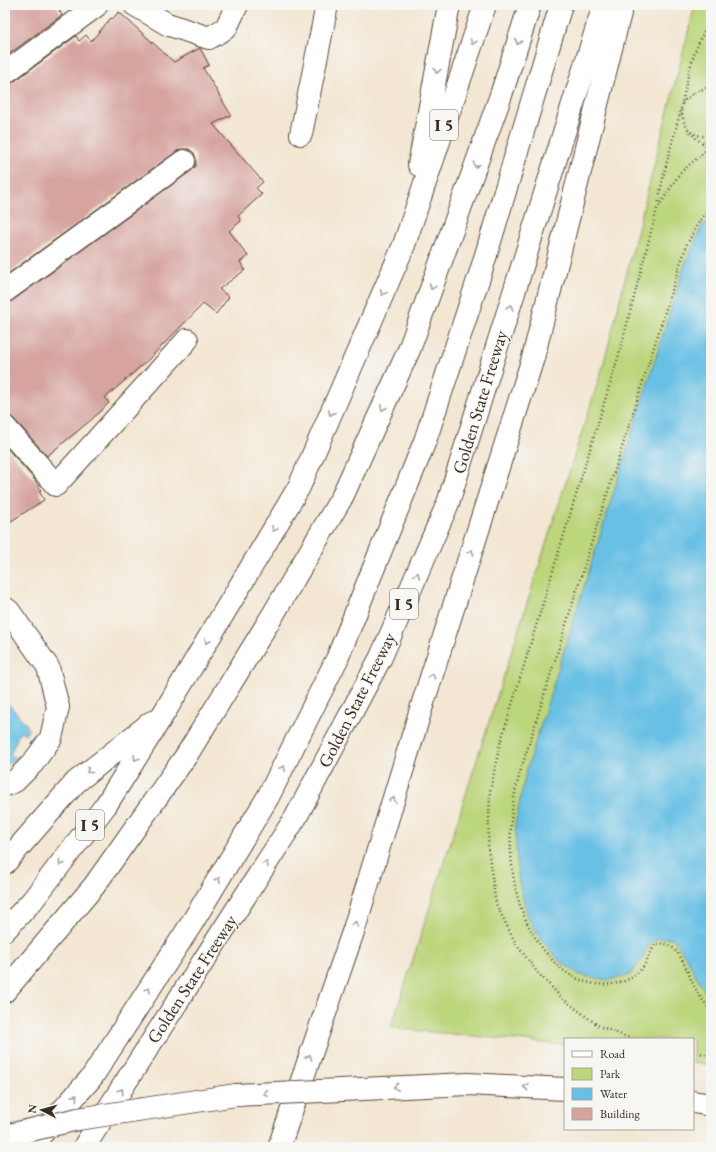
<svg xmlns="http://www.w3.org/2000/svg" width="716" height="1152" viewBox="0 0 716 1152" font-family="'EB Garamond',serif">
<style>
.green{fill:#bcd67c;stroke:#7c804d}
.water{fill:#67c0e5;stroke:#517582}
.building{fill:#d6a39f}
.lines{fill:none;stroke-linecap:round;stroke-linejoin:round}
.minor-casing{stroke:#574639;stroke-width:24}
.highway-casing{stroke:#574639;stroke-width:24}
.path{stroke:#574639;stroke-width:2.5;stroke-dasharray:1 3;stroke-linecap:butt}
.minor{stroke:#fff;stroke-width:22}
.highway{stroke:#fff;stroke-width:22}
.highway-bridge-casing{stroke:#574639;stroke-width:24;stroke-linecap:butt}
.highway-bridge{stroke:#fff;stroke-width:22}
.oneway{stroke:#a79f9a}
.labels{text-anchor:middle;stroke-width:3;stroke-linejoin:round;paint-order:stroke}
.shield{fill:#f6f6f2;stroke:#73675e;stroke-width:1}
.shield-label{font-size:17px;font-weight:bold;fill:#3b2a1e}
.street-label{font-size:18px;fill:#3b2a1e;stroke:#f6f6f2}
</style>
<rect width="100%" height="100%" fill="#f6f6f2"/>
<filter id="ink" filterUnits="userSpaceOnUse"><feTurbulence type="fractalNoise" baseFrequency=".025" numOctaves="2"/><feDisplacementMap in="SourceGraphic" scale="8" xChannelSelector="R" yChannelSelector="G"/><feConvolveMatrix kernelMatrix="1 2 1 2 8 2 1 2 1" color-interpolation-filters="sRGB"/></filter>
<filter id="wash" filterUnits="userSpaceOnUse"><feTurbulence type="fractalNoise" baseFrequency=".012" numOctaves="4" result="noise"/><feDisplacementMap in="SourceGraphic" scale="16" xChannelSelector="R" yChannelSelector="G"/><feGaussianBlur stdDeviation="0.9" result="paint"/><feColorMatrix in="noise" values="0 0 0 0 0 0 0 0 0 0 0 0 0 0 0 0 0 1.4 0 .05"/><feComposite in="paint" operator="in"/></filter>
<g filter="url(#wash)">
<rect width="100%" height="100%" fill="#f3e6d2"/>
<polygon class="green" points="695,5 711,5 711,1065 693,1062 693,1039 565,1039 565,1045 391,1028 603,366"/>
<g class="water">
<path d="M 711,216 L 711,1001 C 697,980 688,958 673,938 L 659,938 L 649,945 L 643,958 L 629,976 L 607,980 L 580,975 L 559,961 L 540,937 L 528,918 L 518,878 L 515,824 L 526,772 L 685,264 L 702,226 Z"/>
<polygon points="5,700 27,725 28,730 26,734 20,731 10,755 18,759 5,765"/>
</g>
<g id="blocks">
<g class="building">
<polygon points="5,5 56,5 62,15 5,57"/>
<polygon points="119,12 174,62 200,48 209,65 203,68 231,115 213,124 263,182 256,188 262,194 238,216 241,221 229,231 248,256 240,262 245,270 219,289 229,297 216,314 203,304 150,358 105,398 109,403 91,420 47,456 14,419 9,415 5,415 5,303 12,301 191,171 196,166 196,159 194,153 189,149 182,149 177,151 5,276 5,85 12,83 76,36 79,41 86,35 91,41 111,18 112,19"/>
<polygon points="5,446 34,479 41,490 39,491 44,500 5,525"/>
</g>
</g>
</g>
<g filter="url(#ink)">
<use href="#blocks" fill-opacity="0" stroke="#574639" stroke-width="1"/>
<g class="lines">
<g class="minor-casing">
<g id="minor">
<polyline points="135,5 167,24 209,38 226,28 237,5"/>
<polyline points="5,73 96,6"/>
<polyline points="301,134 327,5"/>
<polyline points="5,291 184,161"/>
<polyline points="5,427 56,485 187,340"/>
<polyline points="5,608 9,611 48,667 58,707 51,738 33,763 15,781 5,785"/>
</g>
</g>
<g class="highway-casing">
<g id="highway">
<polyline points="419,165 449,5"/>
<polyline points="5,863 76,782 152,722"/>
<polyline points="5,930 32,901 106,805 164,713 299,487 404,245 485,5"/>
<polyline points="5,991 94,886 186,756 274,613 342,497 409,350 501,95 530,5"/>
<polyline points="693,1102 711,1105"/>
<polyline points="30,1147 92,1077 190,926 268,797 337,659 425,441 482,268 561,5"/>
<polyline points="84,1147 296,817 381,657 448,503 604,5"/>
<polyline points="279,1147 354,929 421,709 533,358 622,5"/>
</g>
</g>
<g class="path">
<path d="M 682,103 C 690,95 699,89 711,87"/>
<path d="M 681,110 C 685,130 692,137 709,147"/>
<path d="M 691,132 C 697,136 704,137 711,135"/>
<path d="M 658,206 C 662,176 671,147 679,117 C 687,85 690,49 711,22"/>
<path d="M 711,207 L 700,220 L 687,244 C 672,288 659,332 645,375 C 617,464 588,552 561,641 C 551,673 541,704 532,735 C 523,762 513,791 511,821 C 509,870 515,915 547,954 C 557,967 570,977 586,982 C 605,987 629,985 642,968 C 648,961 650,952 655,945 C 678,936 687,973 695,988 C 699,996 705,1003 711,1010"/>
<polyline points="632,1039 599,1026 563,999 538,973 516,944 496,904 488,848 490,791 500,744 620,351 657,209 680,173 711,146"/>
<polyline points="693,1052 711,1055"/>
</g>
<use href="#minor" class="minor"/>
<use href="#highway" class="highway"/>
<g class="highway-bridge-casing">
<polyline id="highway-bridge" points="5,1136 78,1119 236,1095 468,1084 565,1089"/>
</g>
<use href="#highway-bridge" class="highway-bridge"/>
</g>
<defs><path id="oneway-chevron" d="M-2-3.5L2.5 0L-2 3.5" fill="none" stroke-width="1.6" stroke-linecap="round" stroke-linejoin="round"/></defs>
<g class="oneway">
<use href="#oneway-chevron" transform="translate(473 42) rotate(109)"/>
<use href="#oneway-chevron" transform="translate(518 42) rotate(108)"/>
<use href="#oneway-chevron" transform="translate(437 71) rotate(101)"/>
<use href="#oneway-chevron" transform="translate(476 165) rotate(110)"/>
<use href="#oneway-chevron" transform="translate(432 287) rotate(110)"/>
<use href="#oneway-chevron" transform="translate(383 293) rotate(113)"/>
<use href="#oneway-chevron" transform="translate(510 307) rotate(-73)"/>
<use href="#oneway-chevron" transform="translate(383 408) rotate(115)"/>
<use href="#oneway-chevron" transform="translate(331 413) rotate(113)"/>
<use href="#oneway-chevron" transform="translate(274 529) rotate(121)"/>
<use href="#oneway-chevron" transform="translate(471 552) rotate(-72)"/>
<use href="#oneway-chevron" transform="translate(417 575) rotate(-66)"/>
<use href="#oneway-chevron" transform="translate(207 641) rotate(121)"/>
<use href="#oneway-chevron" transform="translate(432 676) rotate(-72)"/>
<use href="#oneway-chevron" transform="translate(136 758) rotate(122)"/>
<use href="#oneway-chevron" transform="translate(283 768) rotate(-63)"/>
<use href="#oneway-chevron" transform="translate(89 771) rotate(142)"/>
<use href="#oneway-chevron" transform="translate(393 800) rotate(-73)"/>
<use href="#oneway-chevron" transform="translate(61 863) rotate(128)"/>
<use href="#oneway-chevron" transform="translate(266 864) rotate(-57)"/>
<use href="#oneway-chevron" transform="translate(218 880) rotate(-59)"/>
<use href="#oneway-chevron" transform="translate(355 924) rotate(-73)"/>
<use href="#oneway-chevron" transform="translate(148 990) rotate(-57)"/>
<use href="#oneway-chevron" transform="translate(309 1057) rotate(-71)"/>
<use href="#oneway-chevron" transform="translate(396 1087) rotate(177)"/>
<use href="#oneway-chevron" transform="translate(526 1087) rotate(-177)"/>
<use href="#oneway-chevron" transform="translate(121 1091) rotate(-57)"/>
<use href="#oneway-chevron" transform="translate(266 1093) rotate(177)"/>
<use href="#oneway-chevron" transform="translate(75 1097) rotate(-48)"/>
</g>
</g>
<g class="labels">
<g class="shield">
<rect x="430" y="110" width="28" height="30" rx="3"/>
<rect x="390" y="589" width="28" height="30" rx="3"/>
<rect x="76" y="810" width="28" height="30" rx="3"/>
</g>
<g class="shield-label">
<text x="444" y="131">I 5</text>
<text x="404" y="610">I 5</text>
<text x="90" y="831">I 5</text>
</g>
<g class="street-label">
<text transform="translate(480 402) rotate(-73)" y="6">Golden State Freeway</text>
<text transform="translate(357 700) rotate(-63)" y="6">Golden State Freeway</text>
<text transform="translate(192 979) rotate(-57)" y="6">Golden State Freeway</text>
</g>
</g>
<rect width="716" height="1152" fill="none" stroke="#f6f6f2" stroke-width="20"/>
<rect x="564" y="1038" width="130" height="92" fill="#f6f6f2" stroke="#aba49d"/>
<rect x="572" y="1051" width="20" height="6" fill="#ffffff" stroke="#aba49d"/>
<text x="600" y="1058" font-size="12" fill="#3b2a1e">Road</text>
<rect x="572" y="1068" width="20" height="12" fill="#bcd67c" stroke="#aba49d"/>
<text x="600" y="1078" font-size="12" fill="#3b2a1e">Park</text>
<rect x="572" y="1088" width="20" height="12" fill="#67c0e5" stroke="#aba49d"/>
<text x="600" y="1098" font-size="12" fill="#3b2a1e">Water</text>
<rect x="572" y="1108" width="20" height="12" fill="#d6a39f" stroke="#aba49d"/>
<text x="600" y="1118" font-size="12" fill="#3b2a1e">Building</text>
<g transform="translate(42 1110) rotate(276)" stroke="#f6f6f2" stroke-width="3" paint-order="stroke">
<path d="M0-3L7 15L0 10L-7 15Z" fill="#3b2a1e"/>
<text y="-6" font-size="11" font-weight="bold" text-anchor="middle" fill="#3b2a1e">N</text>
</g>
</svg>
